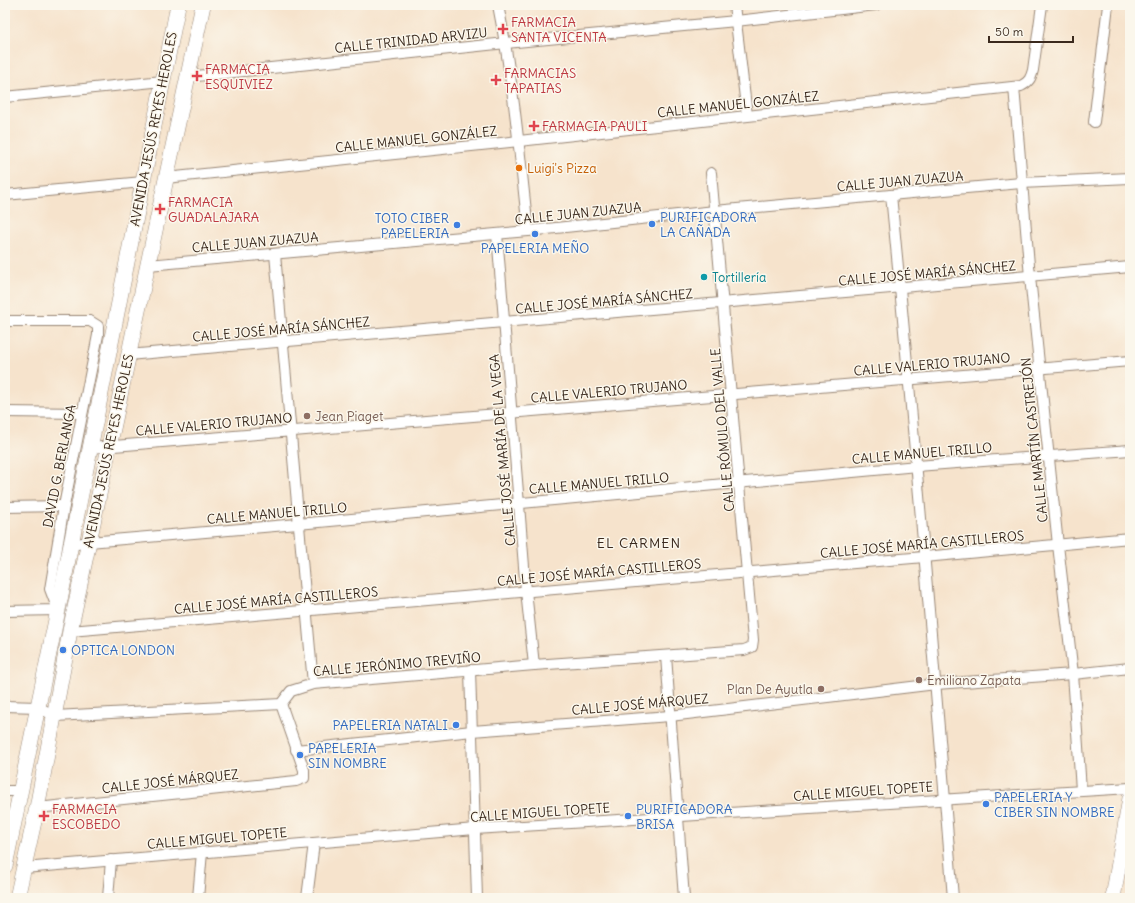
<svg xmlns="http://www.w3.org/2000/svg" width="1135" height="903" viewBox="0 0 1135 903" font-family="Delius,sans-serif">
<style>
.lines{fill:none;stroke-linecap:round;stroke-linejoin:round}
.street-casing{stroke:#988675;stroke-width:12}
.secondary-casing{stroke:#988675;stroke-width:16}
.street{stroke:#fff;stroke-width:10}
.secondary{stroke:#fff;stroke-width:15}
.health-dot{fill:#e0444e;stroke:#fbf7ec;stroke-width:1.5}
.food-dot{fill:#e8710a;stroke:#fbf7ec;stroke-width:1.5}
.shop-dot{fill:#3f7fe0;stroke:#fbf7ec;stroke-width:1.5}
.culture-dot{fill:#0f9aa8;stroke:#fbf7ec;stroke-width:1.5}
.education-dot{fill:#8d6e63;stroke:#fbf7ec;stroke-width:1.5}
.labels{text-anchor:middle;stroke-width:3;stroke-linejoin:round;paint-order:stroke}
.health-label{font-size:13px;fill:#be3a42;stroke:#fbf7ec;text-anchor:start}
.street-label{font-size:13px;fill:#3b2a1e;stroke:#fbf7ec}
.food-label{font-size:13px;fill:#c56008;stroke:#fbf7ec;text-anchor:start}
.shop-label{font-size:13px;fill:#366cbe;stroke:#fbf7ec;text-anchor:start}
.culture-label{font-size:13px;fill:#0d838f;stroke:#fbf7ec;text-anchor:start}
.education-label{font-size:13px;fill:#785e54;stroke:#fbf7ec;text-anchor:start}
.neighbourhood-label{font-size:14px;letter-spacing:1px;fill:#3b2a1e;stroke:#fbf7ec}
</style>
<rect width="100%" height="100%" fill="#fbf7ec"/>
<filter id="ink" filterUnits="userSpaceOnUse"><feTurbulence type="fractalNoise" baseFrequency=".025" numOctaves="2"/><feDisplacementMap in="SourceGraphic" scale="8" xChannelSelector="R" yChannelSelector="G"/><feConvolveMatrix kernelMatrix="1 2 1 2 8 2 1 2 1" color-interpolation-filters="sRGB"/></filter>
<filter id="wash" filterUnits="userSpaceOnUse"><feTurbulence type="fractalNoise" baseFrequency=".012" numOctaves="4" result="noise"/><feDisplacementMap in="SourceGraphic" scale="16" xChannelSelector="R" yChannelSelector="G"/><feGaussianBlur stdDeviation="0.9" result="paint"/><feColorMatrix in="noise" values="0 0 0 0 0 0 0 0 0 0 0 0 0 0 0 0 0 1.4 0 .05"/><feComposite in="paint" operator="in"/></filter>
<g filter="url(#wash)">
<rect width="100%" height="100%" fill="#f6e3cc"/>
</g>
<g filter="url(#ink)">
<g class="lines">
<g class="street-casing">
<g id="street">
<path d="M 498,5 C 513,80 520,155 528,231"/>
<polyline points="734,5 747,115"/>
<polyline points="187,77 506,43 736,21 876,5"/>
<polyline points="1014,87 1030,277 1058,545 1073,674 1081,790"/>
<polyline points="5,97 163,81"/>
<polyline points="1094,122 1108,5"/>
<path d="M 166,178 L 519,141 L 1021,86 C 1029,82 1031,78 1033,70 L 1042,5"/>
<polyline points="5,195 143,182"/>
<path d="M 891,195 C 914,429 934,663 953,898"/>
<polyline points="497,234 526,591 534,665"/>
<polyline points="275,254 313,684"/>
<polyline points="148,265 528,231 715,211 1021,183 1130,178"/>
<polyline points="5,321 90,321 98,326 98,335 64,506 50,589 58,610 5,611"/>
<polyline points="128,355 1130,267"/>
<polyline points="5,412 82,413"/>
<polyline points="90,448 1130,361"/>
<polyline points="5,507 64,506"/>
<polyline points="71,545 89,542 298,524 917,466 1130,450"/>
<polyline points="70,631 924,557 1130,538"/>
<polyline points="666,656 684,898"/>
<polyline points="470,670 477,898"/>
<polyline points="5,706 38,707 55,716 281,704 291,691 313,684 534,665 744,650 752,647 753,640 711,173"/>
<polyline points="296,750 472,731 670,716 936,684 1073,674 1130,668"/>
<polyline points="5,791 21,791"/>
<polyline points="37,808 296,781 304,778 304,770 281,704"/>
<polyline points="24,868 475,829 1130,788"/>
<polyline points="108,898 111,860"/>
<polyline points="198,898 202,852"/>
<polyline points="307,898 314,843"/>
</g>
</g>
<g class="secondary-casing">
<g id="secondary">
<polyline points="5,866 58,610 178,5"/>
<polyline points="17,898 37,808 70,631 203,5"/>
<polyline points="1113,898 1130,798"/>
</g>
</g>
<use href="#street" class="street"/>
<use href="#secondary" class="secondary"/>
</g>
</g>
<g class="health-dot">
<path d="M501 23h4v4h4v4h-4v4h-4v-4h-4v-4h4z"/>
<path d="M195 70h4v4h4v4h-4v4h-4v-4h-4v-4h4z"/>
<path d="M494 74h4v4h4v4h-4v4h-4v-4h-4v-4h4z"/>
<path d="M532 120h4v4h4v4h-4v4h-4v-4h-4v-4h4z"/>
<path d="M158 203h4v4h4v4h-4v4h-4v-4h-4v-4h4z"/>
<path d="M42 810h4v4h4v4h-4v4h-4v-4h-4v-4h4z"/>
</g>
<circle class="food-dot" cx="519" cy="168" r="4"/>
<g class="shop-dot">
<circle cx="652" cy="224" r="4"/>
<circle cx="457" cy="225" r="4"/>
<circle cx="535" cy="234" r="4"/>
<circle cx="63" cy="650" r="4"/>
<circle cx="456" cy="725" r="4"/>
<circle cx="300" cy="755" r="4"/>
<circle cx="986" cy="804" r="4"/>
<circle cx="628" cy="816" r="4"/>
</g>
<circle class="culture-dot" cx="704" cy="277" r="4"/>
<g class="education-dot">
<circle cx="307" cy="416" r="4"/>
<circle cx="919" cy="680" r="4"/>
<circle cx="821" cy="689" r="4"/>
</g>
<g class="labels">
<g class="health-label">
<text x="511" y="27">FARMACIA<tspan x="511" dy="15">SANTA VICENTA</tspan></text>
<text x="205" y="74">FARMACIA<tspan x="205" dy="15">ESQUIVIEZ</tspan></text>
<text x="504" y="78">FARMACIAS<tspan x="504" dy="15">TAPATIAS</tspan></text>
<text x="542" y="131">FARMACIA PAULI</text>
<text x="168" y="207">FARMACIA<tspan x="168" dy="15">GUADALAJARA</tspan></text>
<text x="52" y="814">FARMACIA<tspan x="52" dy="15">ESCOBEDO</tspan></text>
</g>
<g class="street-label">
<text transform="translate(411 40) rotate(-6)" y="5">CALLE TRINIDAD ARVIZU</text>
<text transform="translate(738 104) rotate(-6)" y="5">CALLE MANUEL GONZÁLEZ</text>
<text transform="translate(153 129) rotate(-79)" y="5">AVENIDA JESÚS REYES HEROLES</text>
<text transform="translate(416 139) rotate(-6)" y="5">CALLE MANUEL GONZÁLEZ</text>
<text transform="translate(900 181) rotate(-5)" y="5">CALLE JUAN ZUAZUA</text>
<text transform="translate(578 213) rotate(-6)" y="5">CALLE JUAN ZUAZUA</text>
<text transform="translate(255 242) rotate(-5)" y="5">CALLE JUAN ZUAZUA</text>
<text transform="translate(927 273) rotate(-5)" y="5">CALLE JOSÉ MARÍA SÁNCHEZ</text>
<text transform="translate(604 301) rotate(-5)" y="5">CALLE JOSÉ MARÍA SÁNCHEZ</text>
<text transform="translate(281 329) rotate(-5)" y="5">CALLE JOSÉ MARÍA SÁNCHEZ</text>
<text transform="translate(932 364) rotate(-5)" y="5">CALLE VALERIO TRUJANO</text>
<text transform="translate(609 391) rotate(-5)" y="5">CALLE VALERIO TRUJANO</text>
<text transform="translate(214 424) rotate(-5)" y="5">CALLE VALERIO TRUJANO</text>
<text transform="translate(722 430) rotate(-95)" y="5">CALLE RÓMULO DEL VALLE</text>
<text transform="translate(1034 440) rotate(-96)" y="5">CALLE MARTÍN CASTREJÓN</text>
<text transform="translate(502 450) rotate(-95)" y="5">CALLE JOSÉ MARÍA DE LA VEGA</text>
<text transform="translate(108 451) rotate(-78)" y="5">AVENIDA JESÚS REYES HEROLES</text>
<text transform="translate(922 453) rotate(-5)" y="5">CALLE MANUEL TRILLO</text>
<text transform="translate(59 466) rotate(-79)" y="5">DAVID G. BERLANGA</text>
<text transform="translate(599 483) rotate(-5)" y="5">CALLE MANUEL TRILLO</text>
<text transform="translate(277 513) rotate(-5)" y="5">CALLE MANUEL TRILLO</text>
<text transform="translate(922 544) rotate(-5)" y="5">CALLE JOSÉ MARÍA CASTILLEROS</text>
<text transform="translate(599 572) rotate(-5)" y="5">CALLE JOSÉ MARÍA CASTILLEROS</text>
<text transform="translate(276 600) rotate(-5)" y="5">CALLE JOSÉ MARÍA CASTILLEROS</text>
<text transform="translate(397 664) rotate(-5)" y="5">CALLE JERÓNIMO TREVIÑO</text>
<text transform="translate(640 704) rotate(-5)" y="5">CALLE JOSÉ MÁRQUEZ</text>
<text transform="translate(170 781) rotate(-6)" y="5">CALLE JOSÉ MÁRQUEZ</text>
<text transform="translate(863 791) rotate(-4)" y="5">CALLE MIGUEL TOPETE</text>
<text transform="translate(540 812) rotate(-4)" y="5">CALLE MIGUEL TOPETE</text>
<text transform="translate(217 838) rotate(-5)" y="5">CALLE MIGUEL TOPETE</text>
</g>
<g class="food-label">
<text x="527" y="173">Luigi's Pizza</text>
</g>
<g class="shop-label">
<text x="660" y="222">PURIFICADORA<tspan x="660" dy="15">LA CAÑADA</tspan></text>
<text x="449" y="223" text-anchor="end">TOTO CIBER<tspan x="449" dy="15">PAPELERIA</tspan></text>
<text x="535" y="253" text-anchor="middle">PAPELERIA MEÑO</text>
<text x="71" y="655">OPTICA LONDON</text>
<text x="448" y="730" text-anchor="end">PAPELERIA NATALI</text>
<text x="308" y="753">PAPELERIA<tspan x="308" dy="15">SIN NOMBRE</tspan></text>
<text x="994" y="802">PAPELERIA Y<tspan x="994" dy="15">CIBER SIN NOMBRE</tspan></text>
<text x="636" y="814">PURIFICADORA<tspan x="636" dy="15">BRISA</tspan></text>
</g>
<g class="culture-label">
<text x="712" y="282">Tortillería</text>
</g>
<g class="education-label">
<text x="315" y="421">Jean Piaget</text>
<text x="927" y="685">Emiliano Zapata</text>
<text x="813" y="694" text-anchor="end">Plan De Ayutla</text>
</g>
<g class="neighbourhood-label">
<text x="639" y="548">EL CARMEN</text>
</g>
</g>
<rect width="1135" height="903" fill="none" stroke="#fbf7ec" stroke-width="20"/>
<path d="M989 36v6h84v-6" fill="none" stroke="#3b2a1e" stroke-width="2"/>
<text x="995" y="36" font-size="12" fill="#3b2a1e" stroke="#fbf7ec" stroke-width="3" paint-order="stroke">50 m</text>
</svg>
